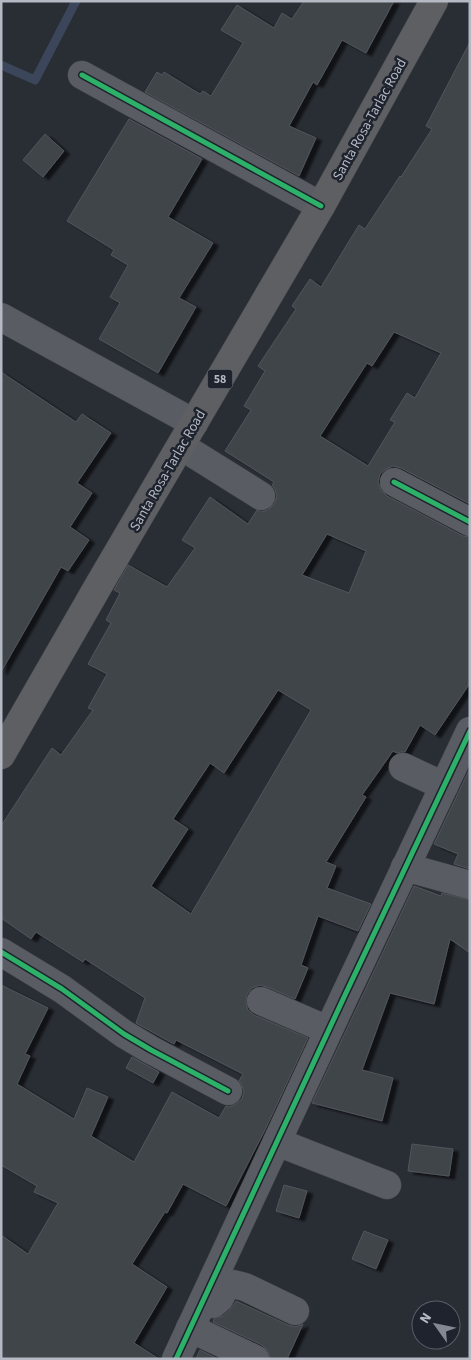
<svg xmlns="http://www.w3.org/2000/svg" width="471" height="1360" viewBox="0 0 471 1360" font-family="'Source Sans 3',sans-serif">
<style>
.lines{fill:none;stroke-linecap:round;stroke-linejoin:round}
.stream{stroke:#3b465b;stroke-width:9}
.building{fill:#41454a;stroke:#51555c;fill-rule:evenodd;filter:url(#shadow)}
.minor-casing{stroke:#45484d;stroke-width:29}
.highway-casing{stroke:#464950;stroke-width:29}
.minor{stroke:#595c62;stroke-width:28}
.highway{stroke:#5e5f63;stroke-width:28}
.cycleway-casing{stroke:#1e232e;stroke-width:8}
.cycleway{stroke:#2db169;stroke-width:5}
.labels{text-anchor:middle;stroke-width:5;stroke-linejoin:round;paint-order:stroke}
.shield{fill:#1e232e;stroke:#878c97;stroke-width:1}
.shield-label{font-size:12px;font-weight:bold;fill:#b4b9c4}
.street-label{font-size:14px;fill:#b4b9c4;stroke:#1e232e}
</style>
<defs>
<filter id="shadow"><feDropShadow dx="5.5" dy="3" stdDeviation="1" flood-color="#0009"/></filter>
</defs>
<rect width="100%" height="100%" fill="#292d34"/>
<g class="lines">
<polyline class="stream" points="1,65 35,80 76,1"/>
</g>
<g class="building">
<polygon points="304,1 394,1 366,53 342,40 317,85 313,82 289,126 316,138 299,176 145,92 157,72 162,75 164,72 200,94 203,91 211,96 243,43 221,30 237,5 274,28 282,13 292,19"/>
<path d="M 470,42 L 470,504 L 401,468 L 393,466 L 386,469 L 380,474 L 378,482 L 381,490 L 387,496 L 463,536 L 470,537 L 470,683 L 435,735 L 420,725 L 405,752 L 401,752 L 397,753 L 393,751 L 362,795 L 366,797 L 326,862 L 336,866 L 327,888 L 371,904 L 358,931 L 318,916 L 301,965 L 308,968 L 295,999 L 267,987 L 260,985 L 252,988 L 247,994 L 246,1003 L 248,1010 L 254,1015 L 308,1038 L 265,1130 L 226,1206 L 183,1184 L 167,1213 L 165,1212 L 132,1264 L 167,1287 L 134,1343 L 159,1359 L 1,1359 L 1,1235 L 28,1254 L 58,1203 L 34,1192 L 37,1186 L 1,1165 L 1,985 L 48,1008 L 25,1054 L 30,1056 L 17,1084 L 74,1119 L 87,1088 L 108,1097 L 91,1136 L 134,1162 L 172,1092 L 219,1118 L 226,1106 L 229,1107 L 236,1104 L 242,1099 L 244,1091 L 241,1083 L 239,1081 L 243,1074 L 176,1040 L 174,1044 L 136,1023 L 145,998 L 85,959 L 83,962 L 36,932 L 31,939 L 1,918 L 1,826 L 52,748 L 61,755 L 93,710 L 88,708 L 107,674 L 88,664 L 111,623 L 106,620 L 120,593 L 114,590 L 128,565 L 167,587 L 195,548 L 182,540 L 210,497 L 248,524 L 257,510 L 261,512 L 268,510 L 274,504 L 277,496 L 275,489 L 272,485 L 274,482 L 225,451 L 251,410 L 244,406 L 265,371 L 258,366 L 296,309 L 292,306 L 310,279 L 321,287 L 359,225 L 365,229 L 400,176 L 401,177 L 432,129 L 426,126 ZM 394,332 L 441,353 L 415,398 L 407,393 L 390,420 L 395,422 L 368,466 L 320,436 L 367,363 L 372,366 ZM 327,534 L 366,551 L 349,593 L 302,575 ZM 278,690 L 311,710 L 191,914 L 151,886 L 188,829 L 173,819 L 210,763 L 224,773 Z"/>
<polygon points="129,119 202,159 168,217 213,243 179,298 196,307 158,373 99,339 120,303 110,297 128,265 111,255 114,250 67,221"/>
<polygon points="45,134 64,151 43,177 23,160"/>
<polygon points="1,372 76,422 82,414 111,433 77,483 92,493 70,527 89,540 68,571 61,567 1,672"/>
<polygon points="470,768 470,869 454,864 458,854 434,844"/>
<polygon points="414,886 441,896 442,893 470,900 470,953 450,939 434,1004 390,993 362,1070 393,1078 382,1121 312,1103"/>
<polygon points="132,1057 159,1072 153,1083 126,1068"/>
<polygon points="412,1144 453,1149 449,1176 408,1171"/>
<polygon points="284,1185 307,1191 299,1218 276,1211"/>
<polygon points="364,1231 388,1240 376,1269 352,1259"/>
<polygon points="236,1301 288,1325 296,1327 303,1324 287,1359 270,1359 268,1351 262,1345 213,1322 214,1319 223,1316 229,1311"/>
<polygon points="200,1350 218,1359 196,1359"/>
</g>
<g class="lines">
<g class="minor-casing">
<g id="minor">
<polyline points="82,75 321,206"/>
<polyline points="1,317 194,423"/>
<polyline points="181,446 261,496"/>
<polyline points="394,482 470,522"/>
<polyline points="403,767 444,786"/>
<polyline points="405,867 470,885"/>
<polyline points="1,952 62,989 124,1034 151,1050 228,1091"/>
<polyline points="261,1001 328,1030"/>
<polyline points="277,1142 387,1185"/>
<polyline points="204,1301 213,1304 219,1299 226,1286 233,1284 245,1287 295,1311"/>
<polyline points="190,1328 255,1359"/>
<polyline points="176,1359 345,995 470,731"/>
</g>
</g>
<g class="highway-casing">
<polyline id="highway" points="1,755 100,583 321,206 434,1"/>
</g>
<use href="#minor" class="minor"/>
<use href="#highway" class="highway"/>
<g class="cycleway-casing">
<g id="cycleway">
<polyline points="82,75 321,206"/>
<polyline points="394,482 470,522"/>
<polyline points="1,952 62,989 124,1034 151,1050 228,1091"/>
<polyline points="176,1359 345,995 470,731"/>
</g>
</g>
<use href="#cycleway" class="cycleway"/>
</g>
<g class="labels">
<rect class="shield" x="207.5" y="369.5" width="25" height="19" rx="4"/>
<g class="shield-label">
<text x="220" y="383">58</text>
</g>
<g class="street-label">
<text transform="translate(369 119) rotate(-61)" y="5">Santa Rosa-Tarlac Road</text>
<text transform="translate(167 470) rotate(-60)" y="5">Santa Rosa-Tarlac Road</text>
</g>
</g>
<rect width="471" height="1360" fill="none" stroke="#b4b9c4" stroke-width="5"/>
<g transform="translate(436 1325) rotate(303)"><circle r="24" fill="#1e232e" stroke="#5a5f6a"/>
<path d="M0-4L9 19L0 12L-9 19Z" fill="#838892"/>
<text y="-8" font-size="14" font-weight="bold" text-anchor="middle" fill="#b4b9c4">N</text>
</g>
</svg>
